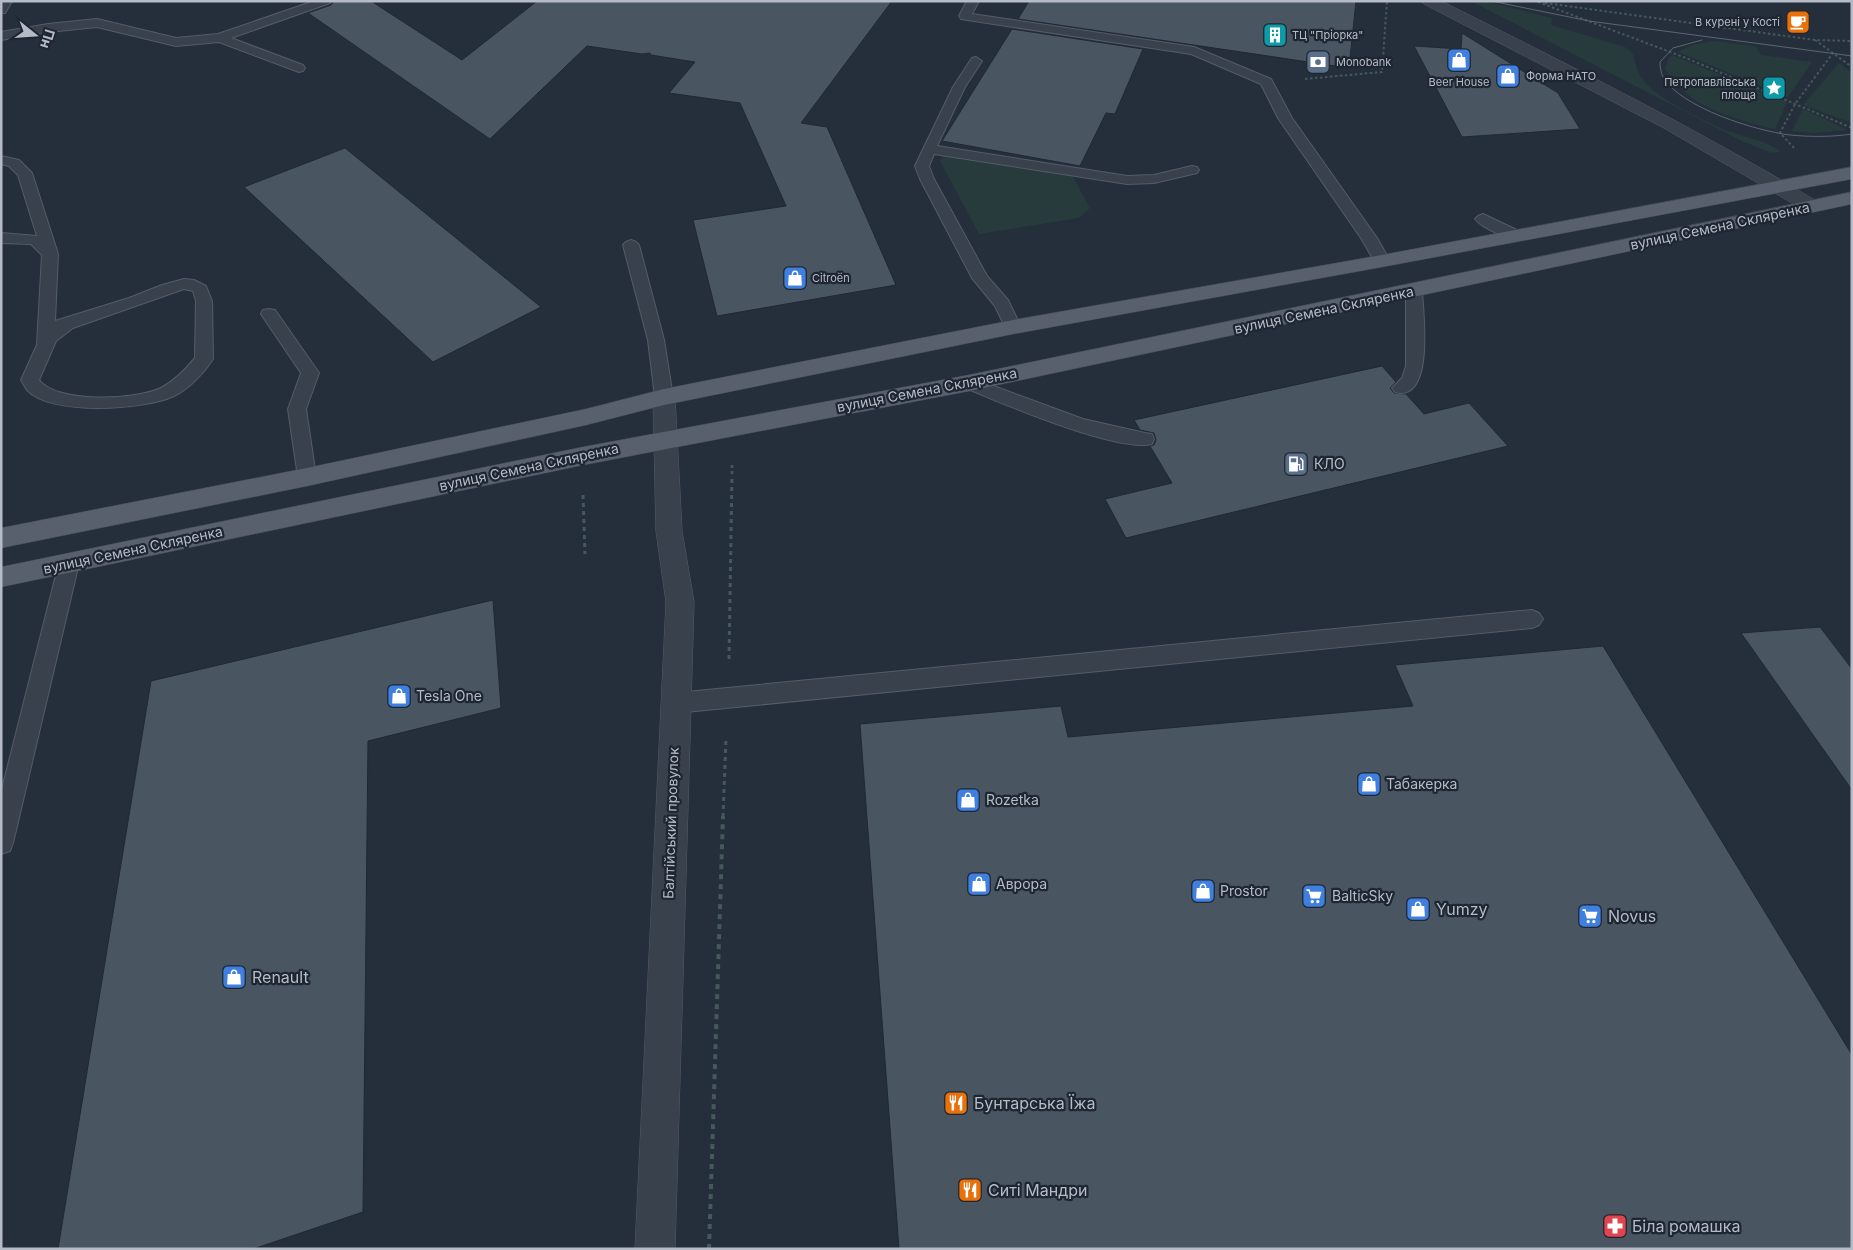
<svg xmlns="http://www.w3.org/2000/svg" width="1853" height="1250" viewBox="0 0 1853 1250" font-family="Inter,sans-serif">
<style>
.green{fill:#273b3d}
.building{fill:#4a5562;stroke:#202833}
.lines{fill:none;stroke-linecap:round;stroke-linejoin:round}
.lane-casing{stroke:#545c67;stroke-width:2}
.street-casing{stroke:#545c67;stroke-width:1}
.primary-casing{stroke:#424a55;stroke-width:1}
.path-far3{stroke:#45585a;stroke-width:2;stroke-dasharray:2.5 2.5;stroke-linecap:butt}
.path-far2{stroke:#45585a;stroke-width:2.5;stroke-dasharray:3 3;stroke-linecap:butt}
.path-far1{stroke:#45585a;stroke-width:3;stroke-dasharray:4 4;stroke-linecap:butt}
.path{stroke:#45585a;stroke-width:4;stroke-dasharray:5 5;stroke-linecap:butt}
.lane{fill:#39414c;fill-rule:evenodd}
.street{fill:#39414c;fill-rule:evenodd}
.primary{fill:#57606c;fill-rule:evenodd}
.tram{stroke:#5c6673;stroke-width:1}
.labels{text-anchor:middle;stroke-width:4.5;stroke-linejoin:round;paint-order:stroke}
.far-poi-label{font-size:11px;fill:#b5bcc7;stroke:#1e2631;text-anchor:start}
.street-label{font-size:14px;fill:#b5bcc7;stroke:#1e2631}
.poi-label{font-size:14px;fill:#b5bcc7;stroke:#1e2631;text-anchor:start}
.near-poi-label{font-size:16px;fill:#b5bcc7;stroke:#1e2631;text-anchor:start}
</style>
<rect width="100%" height="100%" fill="#252f3c"/>
<g class="green">
<path d="M 1471,1 L 1484,1 L 1552,18 L 1551,25 L 1625,47 L 1633,54 C 1635,63 1637,71 1642,79 C 1656,99 1708,123 1731,132 C 1748,139 1767,140 1781,152 L 1772,153 L 1742,141 Z"/>
<polygon points="1714,41 1755,46 1761,55 1812,62 1788,97 1678,52 1692,45"/>
<path d="M 1672,55 L 1787,102 L 1775,129 C 1749,123 1722,116 1698,102 C 1685,95 1675,81 1665,70 L 1668,60 Z"/>
<polygon points="1839,63 1852,73 1852,123 1803,105"/>
<polygon points="1803,109 1848,130 1812,133 1792,131"/>
<polygon points="944,155 1062,172 1073,177 1090,208 1079,218 979,234 940,161"/>
</g>
<g class="building">
<polygon points="334,1 371,1 462,60 537,1 892,1 801,123 827,127 896,285 717,316 693,220 786,206 740,103 669,93 695,62 651,55 650,53 642,54 587,46 490,139 308,13 331,5"/>
<polygon points="1029,1 1356,1 1349,68 1018,19"/>
<polygon points="1012,29 1143,49 1115,114 1106,113 1080,166 942,141"/>
<polygon points="1462,33 1558,93 1580,129 1462,137 1414,46 1461,49"/>
<polygon points="345,148 541,307 433,362 244,187"/>
<polygon points="1382,366 1396,382 1390,388 1394,393 1406,394 1424,414 1469,403 1508,446 1126,538 1105,499 1172,483 1150,446 1154,445 1156,440 1154,433 1140,430 1134,420"/>
<polygon points="493,600 501,708 368,741 363,1212 253,1249 58,1249 151,681"/>
<polygon points="1820,627 1852,669 1852,790 1741,633"/>
<polygon points="1603,646 1852,1055 1852,1249 899,1249 860,724 1061,706 1068,737 1413,706 1395,665"/>
</g>
<g class="lines">
<g class="lane-casing">
<g id="lane">
<polygon points="1,1 12,1 5,13 1,13"/>
<polygon points="314,1 332,1 330,3 231,38 303,65 305,68 303,71 299,72 219,42 176,46 97,27 48,32 1,40 1,32 48,24 97,19 176,38 218,34"/>
<polygon points="967,1 979,1 972,14 1194,47 1271,79 1292,118 1377,238 1390,261 1388,264 1376,264 1361,238 1278,118 1261,84 1191,54 961,19 959,16"/>
<polygon points="976,57 982,61 965,87 937,146 1127,176 1154,175 1192,166 1197,167 1199,170 1197,173 1154,183 1127,184 934,154 929,166 934,179 987,276 1008,300 1021,327 1019,331 1013,332 1007,331 995,306 972,278 920,179 915,166 953,87 972,58"/>
<path d="M 1,156 L 19,160 L 32,173 L 58,254 L 55,321 L 129,298 L 162,285 L 184,279 L 194,280 L 206,286 L 212,301 L 213,359 C 204,373 189,389 174,396 C 144,410 51,416 27,390 C 25,387 23,383 21,380 L 37,345 L 42,255 L 31,244 L 1,243 L 1,233 L 37,236 L 18,175 L 9,166 L 1,164 ZM 184,289 L 193,291 L 196,301 L 195,358 C 186,369 174,381 161,388 C 135,400 58,404 39,380 L 56,341 L 73,328 Z"/>
<path d="M 1483,214 L 1523,233 L 1526,236 L 1523,239 C 1512,242 1482,228 1475,219 L 1478,216 Z"/>
<polygon points="631,240 636,242 639,245 664,340 673,397 670,401 664,403 658,401 655,397 648,340 623,245 626,242"/>
<path d="M 1414,286 L 1420,287 L 1422,291 C 1423,312 1435,403 1395,392 L 1392,388 L 1402,378 L 1406,366 L 1406,291 L 1408,287 Z"/>
<polygon points="269,309 275,310 319,373 306,409 316,477 314,482 307,484 300,482 298,477 288,409 301,373 261,314 263,310"/>
<path d="M 969,377 L 1083,419 L 1145,433 L 1152,434 L 1154,439 L 1152,444 C 1117,453 999,402 963,387 L 960,383 L 963,379 Z"/>
<polygon points="69,555 76,557 79,563 13,843 10,851 1,854 1,793 59,563 62,557"/>
<polygon points="1532,610 1539,613 1543,619 1539,625 1532,628 675,713 667,710 664,703 667,696 675,693"/>
</g>
</g>
<g class="street-casing">
<g id="street">
<path d="M 1422,1 L 1441,1 C 1569,65 1696,128 1818,202 L 1821,206 L 1818,210 L 1811,212 L 1804,210 L 1664,128 L 1424,4 Z"/>
<polygon points="664,389 672,392 675,397 682,531 694,602 675,1249 635,1249 666,602 656,531 653,397 656,392"/>
</g>
</g>
<g class="primary-casing">
<g id="primary">
<polygon points="1852,167 1852,179 1382,267 1013,334 664,405 586,425 307,486 1,548 1,528 307,468 586,409 664,389 1013,320 1382,255"/>
<polygon points="1852,192 1852,204 969,391 583,465 1,587 1,567 583,447 969,375"/>
</g>
</g>
<g class="path-far3">
<polyline points="1538,2 1686,58 1852,128"/>
<polyline points="1545,3 1815,40 1852,41"/>
<polyline points="1815,40 1852,67"/>
<polyline points="1305,79 1382,72 1387,1"/>
<polyline points="1794,148 1780,133 1795,104 1833,53"/>
</g>
<polyline class="path-far2" points="732,465 732,477"/>
<g class="path-far1">
<polyline points="583,495 585,554"/>
<polyline points="729,659 732,475"/>
<polyline points="723,817 726,738"/>
</g>
<polyline class="path" points="709,1249 723,816"/>
<use href="#lane" class="lane"/>
<use href="#street" class="street"/>
<use href="#primary" class="primary"/>
<g class="tram">
<polyline points="1491,1 1589,21 1852,56"/>
<path d="M 1702,40 L 1673,48 L 1660,62 C 1660,67 1661,73 1663,77 C 1681,108 1757,131 1790,135 C 1811,137 1832,137 1852,134"/>
</g>
</g>
<defs>
<g id="cafe-square" transform="scale(1.25)"><rect x="-9" y="-9" width="18" height="18" rx="4" fill="#e8710a" stroke="#1e2631"/><path d="M-5.5-4.5H6V0H3Q3 3.5 0 3.5H-2.5Q-5.5 3.5-5.5 0ZM3-3.2v2h1.7v-2ZM-6 4.5H4V6H-6Z" fill="#fff"/></g>
<g id="building-square" transform="scale(1.25)"><rect x="-9" y="-9" width="18" height="18" rx="4" fill="#0f9aa8" stroke="#1e2631"/><path d="M-4-6H4V6H1V3H-1V6H-4ZM-2.5-4.3h1.7v1.8h-1.7ZM.8-4.3h1.7v1.8H.8ZM-2.5-1h1.7V.8h-1.7ZM.8-1h1.7V.8H.8Z" fill="#fff"/></g>
<g id="shop-square" transform="scale(1.25)"><rect x="-9" y="-9" width="18" height="18" rx="4" fill="#3f7fe0" stroke="#1e2631"/><path d="M-5-2.5h2.3a2.7 3.5 0 0 1 5.4 0H5L5.5 6h-11ZM-1.5-2.5h3a1.5 2.3 0 0 0-3 0Z" fill="#fff"/></g>
<g id="bank-square" transform="scale(1.25)"><rect x="-9" y="-9" width="18" height="18" rx="4" fill="#5c6f8a" stroke="#1e2631"/><path d="M-6-4H6V4H-6ZM0-2.3a2.3 2.3 0 1 0 0 4.6a2.3 2.3 0 1 0 0-4.6Z" fill="#fff"/></g>
<g id="sight-square" transform="scale(1.25)"><rect x="-9" y="-9" width="18" height="18" rx="4" fill="#0f9aa8" stroke="#1e2631"/><path d="M0-6L1.8-2.2L6-1.7L2.9 1.2L3.7 5.4L0 3.3L-3.7 5.4L-2.9 1.2L-6-1.7L-1.8-2.2Z" fill="#fff"/></g>
<g id="fuel-square" transform="scale(1.25)"><rect x="-9" y="-9" width="18" height="18" rx="4" fill="#5c6f8a" stroke="#1e2631"/><path d="M-5.5-6h7V0h2V4h1.3V-2.5L3-4.5l.8-.8L6-3V5H2.5V1h-1V6h-7ZM-4.2-4.7v3.2H.2V-4.7Z" fill="#fff"/></g>
<g id="supermarket-square" transform="scale(1.25)"><rect x="-9" y="-9" width="18" height="18" rx="4" fill="#3f7fe0" stroke="#1e2631"/><path d="M-6-5.5h2.5l.6 2H6L4.5 2H-2.5L-4.4-4H-6ZM-1.5 3.2a1.3 1.3 0 1 0 .1 0ZM3 3.2a1.3 1.3 0 1 0 .1 0Z" fill="#fff"/></g>
<g id="restaurant-square" transform="scale(1.25)"><rect x="-9" y="-9" width="18" height="18" rx="4" fill="#e8710a" stroke="#1e2631"/><path d="M-5-6h1v4h1v-4h1v4h1v-4h1v5L-1.5 .5V6h-2V.5L-5-1ZM5-6V6H3V1.5H1.5Q1.5-4 5-6Z" fill="#fff"/></g>
<g id="pharmacy-square" transform="scale(1.25)"><rect x="-9" y="-9" width="18" height="18" rx="4" fill="#e0444e" stroke="#1e2631"/><path d="M-2-6h4v4h4v4h-4v4h-4v-4h-4v-4h4Z" fill="#fff"/></g>
</defs>
<g fill-rule="evenodd">
<use href="#cafe-square" x="1798" y="22"/>
<use href="#building-square" x="1275" y="35"/>
<use href="#shop-square" x="1459" y="60"/>
<use href="#bank-square" x="1318" y="62"/>
<use href="#shop-square" x="1508" y="76"/>
<use href="#sight-square" x="1774" y="88"/>
<use href="#shop-square" x="795" y="278"/>
<use href="#fuel-square" x="1296" y="464"/>
<use href="#shop-square" x="399" y="696"/>
<use href="#shop-square" x="1369" y="784"/>
<use href="#shop-square" x="968" y="800"/>
<use href="#shop-square" x="979" y="884"/>
<use href="#shop-square" x="1203" y="891"/>
<use href="#supermarket-square" x="1314" y="896"/>
<use href="#shop-square" x="1418" y="909"/>
<use href="#supermarket-square" x="1590" y="916"/>
<use href="#shop-square" x="234" y="977"/>
<use href="#restaurant-square" x="956" y="1103"/>
<use href="#restaurant-square" x="970" y="1190"/>
<use href="#pharmacy-square" x="1615" y="1226"/>
</g>
<g class="labels">
<g class="far-poi-label">
<text x="1780" y="26" text-anchor="end">В курені у Кості</text>
<text x="1292" y="39">ТЦ "Пріорка"</text>
<text x="1336" y="66">Monobank</text>
<text x="1526" y="80">Форма НАТО</text>
<text x="1459" y="86" text-anchor="middle">Beer House</text>
<text x="1756" y="86" text-anchor="end">Петропавлівська<tspan x="1756" dy="13">площа</tspan></text>
<text x="812" y="282">Citroën</text>
</g>
<g class="street-label">
<text transform="translate(1720 226) rotate(-12)" y="5">вулиця Семена Скляренка</text>
<text transform="translate(1324 310) rotate(-12)" y="5">вулиця Семена Скляренка</text>
<text transform="translate(927 390) rotate(-11)" y="5">вулиця Семена Скляренка</text>
<text transform="translate(529 467) rotate(-12)" y="5">вулиця Семена Скляренка</text>
<text transform="translate(133 550) rotate(-12)" y="5">вулиця Семена Скляренка</text>
<text transform="translate(671 823) rotate(-88)" y="5">Балтійський провулок</text>
</g>
<g class="poi-label">
<text x="1314" y="469">КЛО</text>
<text x="416" y="701">Tesla One</text>
<text x="1386" y="789">Табакерка</text>
<text x="986" y="805">Rozetka</text>
<text x="996" y="889">Аврора</text>
<text x="1220" y="896">Prostor</text>
<text x="1332" y="901">BalticSky</text>
</g>
<g class="near-poi-label">
<text x="1436" y="915">Yumzy</text>
<text x="1608" y="922">Novus</text>
<text x="252" y="983">Renault</text>
<text x="974" y="1109">Бунтарська Їжа</text>
<text x="988" y="1196">Ситі Мандри</text>
<text x="1632" y="1232">Біла ромашка</text>
</g>
</g>
<rect width="1853" height="1250" fill="none" stroke="#b5bcc7" stroke-width="5"/>
<g transform="translate(35 35) rotate(107)" stroke="#1e2631" stroke-width="4" paint-order="stroke">
<path d="M0-4L9 19L0 12L-9 19Z" fill="#b5bcc7"/>
<text y="-8" font-size="14" font-weight="bold" text-anchor="middle" fill="#b5bcc7">Пн</text>
</g>
</svg>
